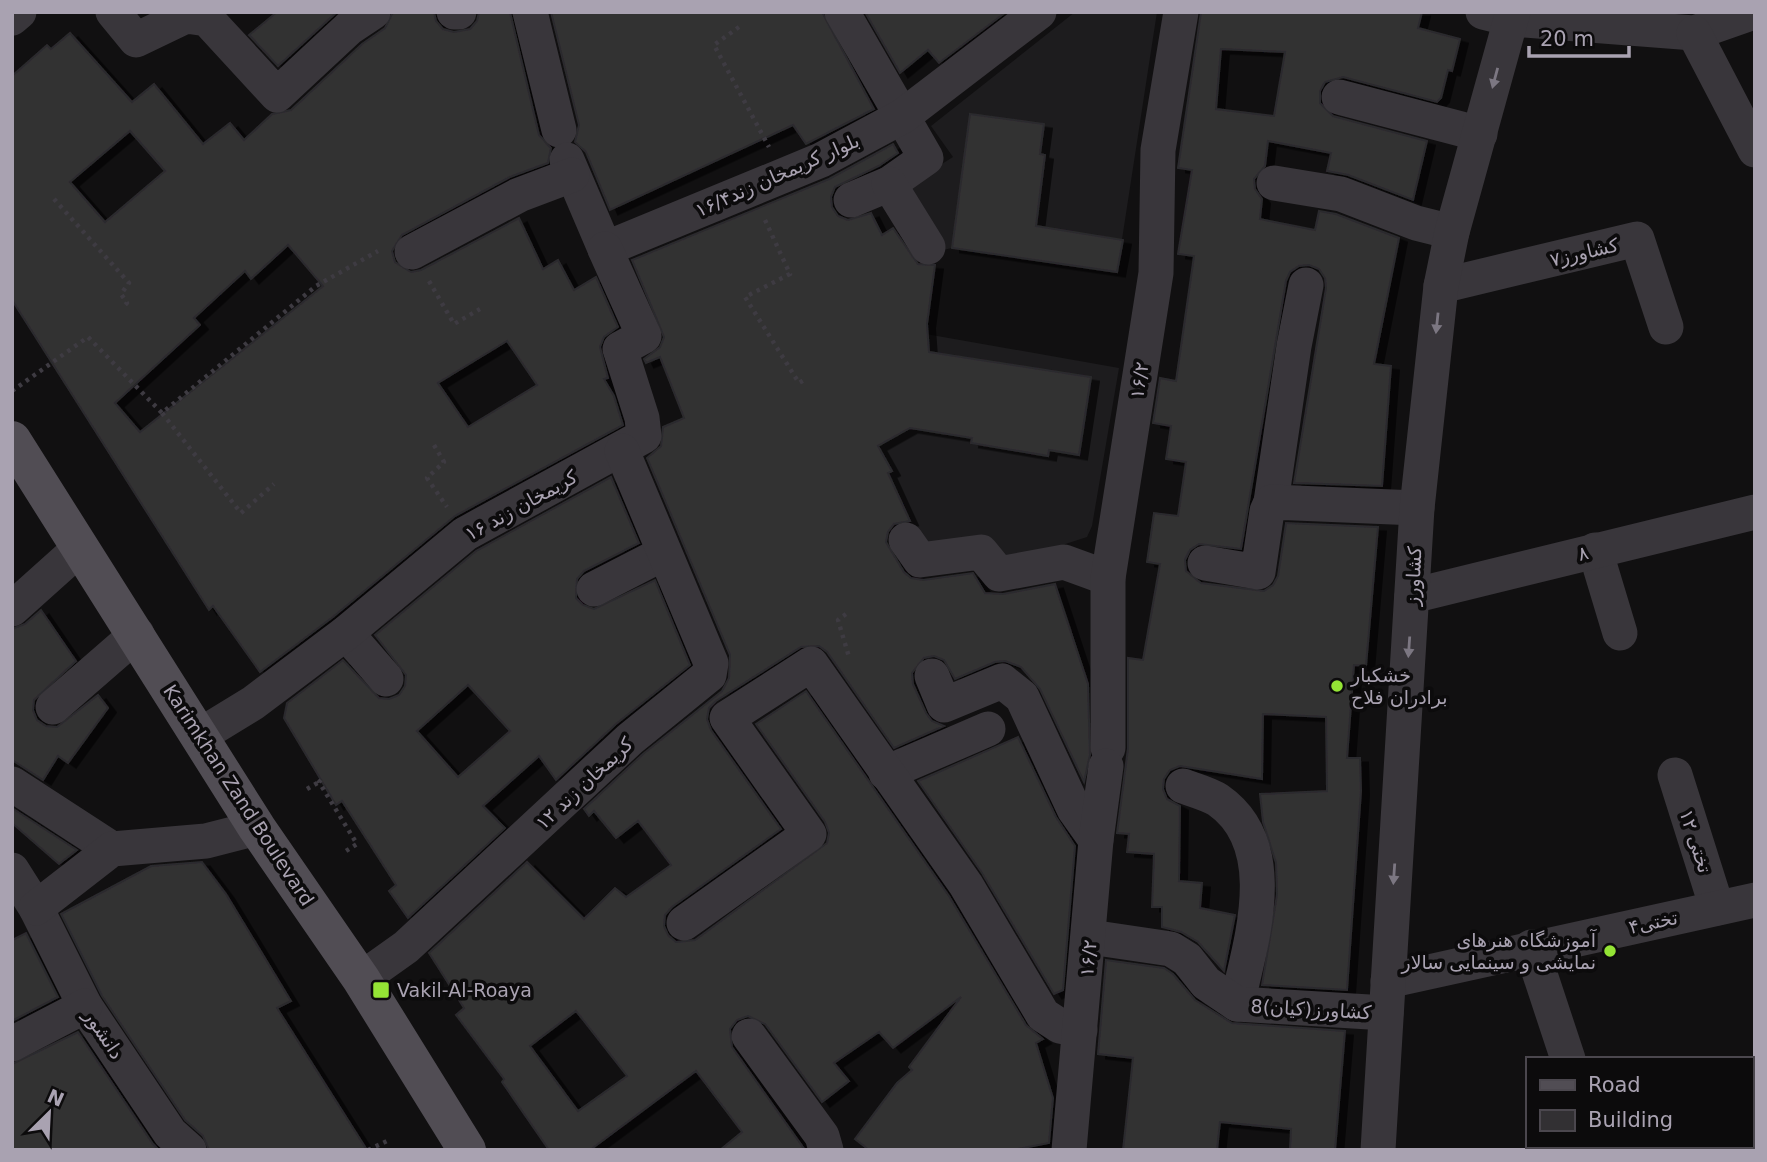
<svg xmlns="http://www.w3.org/2000/svg" width="1767" height="1162" viewBox="0 0 1767 1162" font-family="'DejaVu Sans','Noto Sans Arabic',sans-serif">
<style>
.built{fill:#1d1c1e}
.building{fill:#323033;stroke:#2c2a2d;stroke-width:2;fill-rule:evenodd;filter:url(#shadow)}
.lines{fill:none;stroke-linecap:round;stroke-linejoin:round}
.path{stroke:#3e3b42;stroke-width:4.5;stroke-dasharray:3.5 5;stroke-linecap:butt}
.minor{stroke:#39363b;stroke-width:35}
.major{stroke:#514d54;stroke-width:38}
.oneway{fill:#7c7782}
.poi-dot{fill:#94e435;stroke:#0c0b0c;stroke-width:2.5}
.labels{text-anchor:middle;stroke-width:7;stroke-linejoin:round;paint-order:stroke}
.street-label{font-size:19px;fill:#a9a2b1;stroke:#0c0b0c}
.poi-label{font-size:19px;fill:#a9a2b1;stroke:#0c0b0c;text-anchor:start}
</style>
<defs>
<filter id="shadow"><feDropShadow dx="8" dy="4.5" stdDeviation="0" flood-color="#0009"/></filter>
</defs>
<rect width="100%" height="100%" fill="#111011"/>
<g class="built">
<polygon points="1075,12 1157,12 1117,272 952,248 943,250 905,187 953,157 931,126"/>
<polygon points="909,331 1119,368 1092,526 1087,537 1007,563 921,544 899,497 853,439"/>
</g>
<g class="building">
<polygon points="277,12 337,12 278,66 249,35"/>
<path d="M 393,12 L 434,12 L 436,21 L 443,29 L 454,32 L 470,29 L 477,21 L 479,12 L 510,12 L 539,135 L 551,148 L 548,163 L 510,177 L 402,235 L 392,251 L 395,262 L 411,272 L 421,270 L 519,218 L 543,269 L 558,260 L 574,290 L 596,277 L 618,327 L 604,337 L 600,347 L 608,378 L 604,379 L 614,396 L 623,425 L 455,516 L 333,617 L 260,672 L 213,606 L 209,610 L 12,300 L 12,76 L 47,45 L 51,49 L 70,33 L 132,102 L 154,84 L 203,144 L 230,123 L 244,140 L 272,114 L 291,110 L 362,44 L 385,28 ZM 130,131 L 165,171 L 105,222 L 70,182 ZM 288,245 L 323,286 L 140,432 L 115,403 L 200,325 L 194,318 L 245,271 L 251,279 ZM 507,341 L 537,385 L 468,427 L 438,383 Z"/>
<polygon points="551,12 822,12 874,109 806,144 793,125 610,210 586,152 575,142 579,125"/>
<polygon points="865,12 1006,12 939,63 928,50 900,73"/>
<path d="M 1201,12 L 1422,12 L 1418,28 L 1460,39 L 1452,71 L 1448,70 L 1441,98 L 1437,102 L 1343,77 L 1325,82 L 1320,91 L 1320,103 L 1333,116 L 1427,141 L 1413,200 L 1348,175 L 1327,171 L 1331,153 L 1268,141 L 1265,166 L 1254,179 L 1255,189 L 1262,199 L 1260,219 L 1315,230 L 1319,211 L 1336,214 L 1399,238 L 1374,364 L 1391,366 L 1382,486 L 1294,483 L 1326,288 L 1325,278 L 1319,269 L 1309,265 L 1299,266 L 1290,272 L 1286,281 L 1241,549 L 1199,544 L 1190,550 L 1185,560 L 1186,571 L 1201,583 L 1264,591 L 1273,585 L 1278,576 L 1286,523 L 1378,527 L 1366,666 L 1354,665 L 1347,758 L 1360,758 L 1361,791 L 1347,990 L 1262,985 L 1277,895 L 1276,863 L 1263,822 L 1260,794 L 1327,791 L 1326,717 L 1263,714 L 1262,779 L 1180,766 L 1170,770 L 1164,779 L 1163,789 L 1167,799 L 1180,806 L 1179,881 L 1202,883 L 1200,908 L 1235,915 L 1224,971 L 1198,942 L 1181,932 L 1162,927 L 1162,907 L 1152,907 L 1154,854 L 1127,852 L 1129,834 L 1117,833 L 1128,748 L 1128,658 L 1143,660 L 1160,564 L 1147,562 L 1154,513 L 1178,516 L 1186,462 L 1166,459 L 1171,426 L 1153,423 L 1160,378 L 1176,381 L 1194,256 L 1178,254 L 1192,170 L 1178,168 ZM 1221,49 L 1285,52 L 1274,116 L 1216,109 Z"/>
<polygon points="970,114 1044,124 1040,154 1045,155 1036,226 1123,240 1117,272 952,248"/>
<path d="M 893,144 L 898,153 L 879,166 L 835,187 L 831,197 L 832,207 L 838,216 L 848,220 L 871,213 L 882,235 L 893,228 L 918,264 L 935,265 L 927,324 L 929,352 L 1091,377 L 1079,455 L 1049,450 L 1048,456 L 971,443 L 972,438 L 910,428 L 878,446 L 892,471 L 888,473 L 910,521 L 894,524 L 888,532 L 886,542 L 904,572 L 911,578 L 923,580 L 973,573 L 985,593 L 1003,594 L 1055,584 L 1088,684 L 1090,755 L 1084,782 L 1040,689 L 1021,667 L 1005,661 L 995,662 L 955,679 L 944,660 L 934,656 L 924,658 L 912,673 L 913,684 L 926,713 L 932,721 L 944,726 L 894,748 L 827,652 L 819,646 L 801,647 L 716,701 L 709,708 L 707,719 L 711,730 L 781,829 L 672,907 L 665,915 L 664,926 L 668,935 L 676,942 L 695,940 L 827,843 L 829,833 L 825,822 L 756,724 L 806,691 L 949,896 L 1026,1025 L 1043,1039 L 1036,1043 L 1053,1098 L 1049,1143 L 1013,1150 L 869,1150 L 855,1139 L 897,1083 L 912,1070 L 909,1067 L 961,997 L 893,1048 L 879,1032 L 834,1063 L 849,1081 L 822,1102 L 765,1024 L 748,1016 L 737,1020 L 730,1029 L 732,1047 L 805,1150 L 720,1150 L 742,1132 L 696,1071 L 590,1150 L 549,1150 L 502,1082 L 504,1079 L 456,1015 L 464,1008 L 429,953 L 527,862 L 584,919 L 615,888 L 626,897 L 671,865 L 638,821 L 616,838 L 594,811 L 589,816 L 584,809 L 643,754 L 722,691 L 729,678 L 730,655 L 647,458 L 661,446 L 663,427 L 684,418 L 660,357 L 646,363 L 644,359 L 660,347 L 664,337 L 632,260 L 829,179 ZM 576,1011 L 627,1076 L 578,1111 L 530,1046 Z"/>
<path d="M 611,477 L 639,543 L 584,571 L 577,579 L 576,598 L 583,605 L 594,609 L 655,580 L 690,665 L 616,724 L 556,780 L 539,756 L 483,806 L 505,828 L 408,918 L 389,891 L 396,885 L 342,801 L 336,805 L 284,718 L 287,703 L 343,660 L 379,698 L 389,699 L 399,695 L 405,686 L 406,675 L 375,635 L 476,551 ZM 468,685 L 510,731 L 458,777 L 417,731 Z"/>
<polygon points="41,610 76,661 34,700 33,710 37,720 46,726 57,727 98,695 108,708 68,763 58,756 43,780 12,760 12,629 25,624"/>
<polygon points="1018,737 1056,817 1075,846 1063,990 1054,994 982,873 918,781"/>
<polygon points="12,808 77,850 59,864 12,823"/>
<polygon points="202,862 226,894 291,1001 277,1008 367,1150 209,1150 203,1136 185,1120 102,996 61,914 151,866"/>
<polygon points="26,933 58,997 12,1021 12,940"/>
<polygon points="1106,960 1164,968 1173,974 1195,1000 1232,1023 1345,1031 1335,1150 1290,1150 1291,1129 1220,1122 1217,1150 1123,1150 1133,1058 1098,1054"/>
<polygon points="78,1032 153,1144 159,1150 12,1150 12,1064"/>
</g>
<g class="lines">
<g class="path">
<polyline points="739,27 714,45 769,147"/>
<polyline points="54,199 129,283 121,294 127,303 123,307"/>
<polyline points="765,220 790,274 745,297 799,383 806,379"/>
<polyline points="429,281 454,324 480,309"/>
<polyline points="12,391 88,337 162,413 316,286 378,251"/>
<polyline points="162,413 241,513 274,484"/>
<polyline points="434,445 444,462 427,478 447,507"/>
<polyline points="846,614 838,620 849,657"/>
<polyline points="321,780 319,782 357,844 346,851"/>
<polyline points="307,789 319,782"/>
<polyline points="368,1150 387,1141"/>
</g>
<g class="minor">
<polyline points="113,12 136,40 186,16 207,19 277,95 349,28 373,12"/>
<polyline points="454,12 459,12"/>
<polyline points="530,12 559,130"/>
<polyline points="842,12 926,158 889,184 851,200"/>
<polyline points="1483,12 1511,19 1694,33 1754,12"/>
<polyline points="12,18 19,12"/>
<polyline points="1694,33 1755,150"/>
<polyline points="1339,97 1480,134"/>
<polyline points="567,160 605,249 821,160 903,116 1039,12"/>
<polyline points="1274,183 1341,194 1416,223 1452,232"/>
<polyline points="889,184 928,247"/>
<polyline points="412,252 519,195 572,175"/>
<polyline points="1441,286 1637,239 1666,327"/>
<polyline points="1271,502 1294,346 1306,285"/>
<polyline points="906,540 920,560 981,552 999,574 1064,562 1108,578"/>
<polyline points="1595,550 1620,633"/>
<polyline points="1205,563 1258,572 1267,511 1271,502 1417,508"/>
<polyline points="594,589 664,553"/>
<polyline points="1412,596 1755,512"/>
<polyline points="12,609 80,548"/>
<polyline points="346,633 386,679"/>
<polyline points="932,676 944,705 1002,681 1022,697 1074,809 1096,840"/>
<polyline points="53,707 137,634"/>
<polyline points="199,736 253,703 346,633 465,534 644,436 642,418 620,349 644,336 605,249"/>
<polyline points="1108,748 1108,578 1156,273 1158,150 1181,12"/>
<polyline points="886,773 988,729"/>
<polyline points="1675,775 1717,908"/>
<polyline points="12,784 112,849"/>
<path d="M 1183,786 C 1194,790 1209,794 1218,800 C 1283,845 1251,941 1237,1004"/>
<polyline points="12,870 36,908 85,1006 170,1133 189,1150"/>
<polyline points="36,908 112,849 206,841 257,828"/>
<polyline points="684,923 809,834 727,718 811,664 966,885 1043,1015 1060,1026 1080,1030"/>
<polyline points="1090,937 1171,949 1187,959 1206,983 1237,1004 1386,1013"/>
<polyline points="1531,947 1568,1059"/>
<polyline points="361,979 406,947 630,739 709,675 711,663 622,451"/>
<polyline points="1388,981 1755,900"/>
<polyline points="749,1036 822,1136 826,1150"/>
<polyline points="12,1044 85,1006"/>
<polyline points="1069,1150 1096,840 1106,766"/>
<polyline points="1378,1150 1417,508 1441,286 1452,232 1513,12"/>
<polyline points="1746,1150 1750,1146"/>
</g>
<polyline class="major" points="12,440 257,828 361,979 467,1150"/>
</g>
<defs><path id="oneway-solid" d="M-6-.8H1V-3.2L6.5 0L1 3.2V.8H-6Z" transform="scale(1.75)"/></defs>
<g class="oneway">
<use href="#oneway-solid" transform="translate(1495 78) rotate(105)"/>
<use href="#oneway-solid" transform="translate(1437 323) rotate(96)"/>
<use href="#oneway-solid" transform="translate(1409 647) rotate(94)"/>
<use href="#oneway-solid" transform="translate(1394 874) rotate(94)"/>
</g>
<g class="poi-dot">
<circle cx="1337" cy="686" r="7"/>
<circle cx="1610" cy="951" r="7"/>
<rect x="372" y="981" width="18" height="18" rx="3.5"/>
</g>
<g class="labels">
<g class="street-label">
<text transform="translate(777 175) rotate(-24)" y="7">بلوار کریمخان زند۱۶/۴</text>
<text transform="translate(1584 252) rotate(-13)" y="7">۷کشاورز</text>
<text transform="translate(1139 380) rotate(-81)" y="7">۱۶/۲</text>
<text transform="translate(521 505) rotate(-29)" y="7">کریمخان زند ۱۶</text>
<text transform="translate(1583 553) rotate(-14)" y="7">۸</text>
<text transform="translate(1413 576) rotate(-87)" y="7">کشاورز</text>
<text transform="translate(584 783) rotate(-43)" y="7">کریمخان زند ۱۲</text>
<text transform="translate(239 795) rotate(57)" y="7">Karimkhan Zand Boulevard</text>
<text transform="translate(1696 841) rotate(72)" y="7">۱۲ تختی</text>
<text transform="translate(1653 922) rotate(-12)" y="7">تختی۴</text>
<text transform="translate(1088 958) rotate(-84)" y="7">۱۶/۲</text>
<text transform="translate(1311 1009) rotate(3)" y="7">8کشاورز(کیان)</text>
<text transform="translate(104 1034) rotate(56)" y="7">دانشور</text>
</g>
<g class="poi-label">
<text x="1351" y="682">خشکبار<tspan x="1351" dy="22">برادران فلاح</tspan></text>
<text x="1596" y="947" text-anchor="end">آموزشگاه هنرهای<tspan x="1596" dy="22">نمایشی و سینمایی سالار</tspan></text>
<text x="397" y="997">Vakil-Al-Roaya</text>
</g>
</g>
<rect width="1767" height="1162" fill="none" stroke="#a9a2b1" stroke-width="28"/>
<rect x="1526" y="1057" width="228" height="91" fill="#0c0b0c" stroke="#4b474e" stroke-width="2"/>
<rect x="1540" y="1080" width="35" height="10" fill="#514d54" stroke="#4b474e" stroke-width="2"/>
<text x="1588" y="1092" font-size="21" fill="#a9a2b1">Road</text>
<rect x="1540" y="1110" width="35" height="21" fill="#323033" stroke="#4b474e" stroke-width="2"/>
<text x="1588" y="1127" font-size="21" fill="#a9a2b1">Building</text>
<g transform="translate(49 1113) rotate(24)" stroke="#0c0b0c" stroke-width="5" paint-order="stroke">
<path d="M0-5L12 26L0 18L-12 26Z" fill="#a9a2b1"/>
<text y="-10" font-size="19" font-weight="bold" text-anchor="middle" fill="#a9a2b1">N</text>
</g>
<path d="M1529 46v10h100v-10" fill="none" stroke="#a9a2b1" stroke-width="3.5"/>
<text x="1540" y="46" font-size="21" fill="#a9a2b1" stroke="#0c0b0c" stroke-width="5" paint-order="stroke">20 m</text>
</svg>
